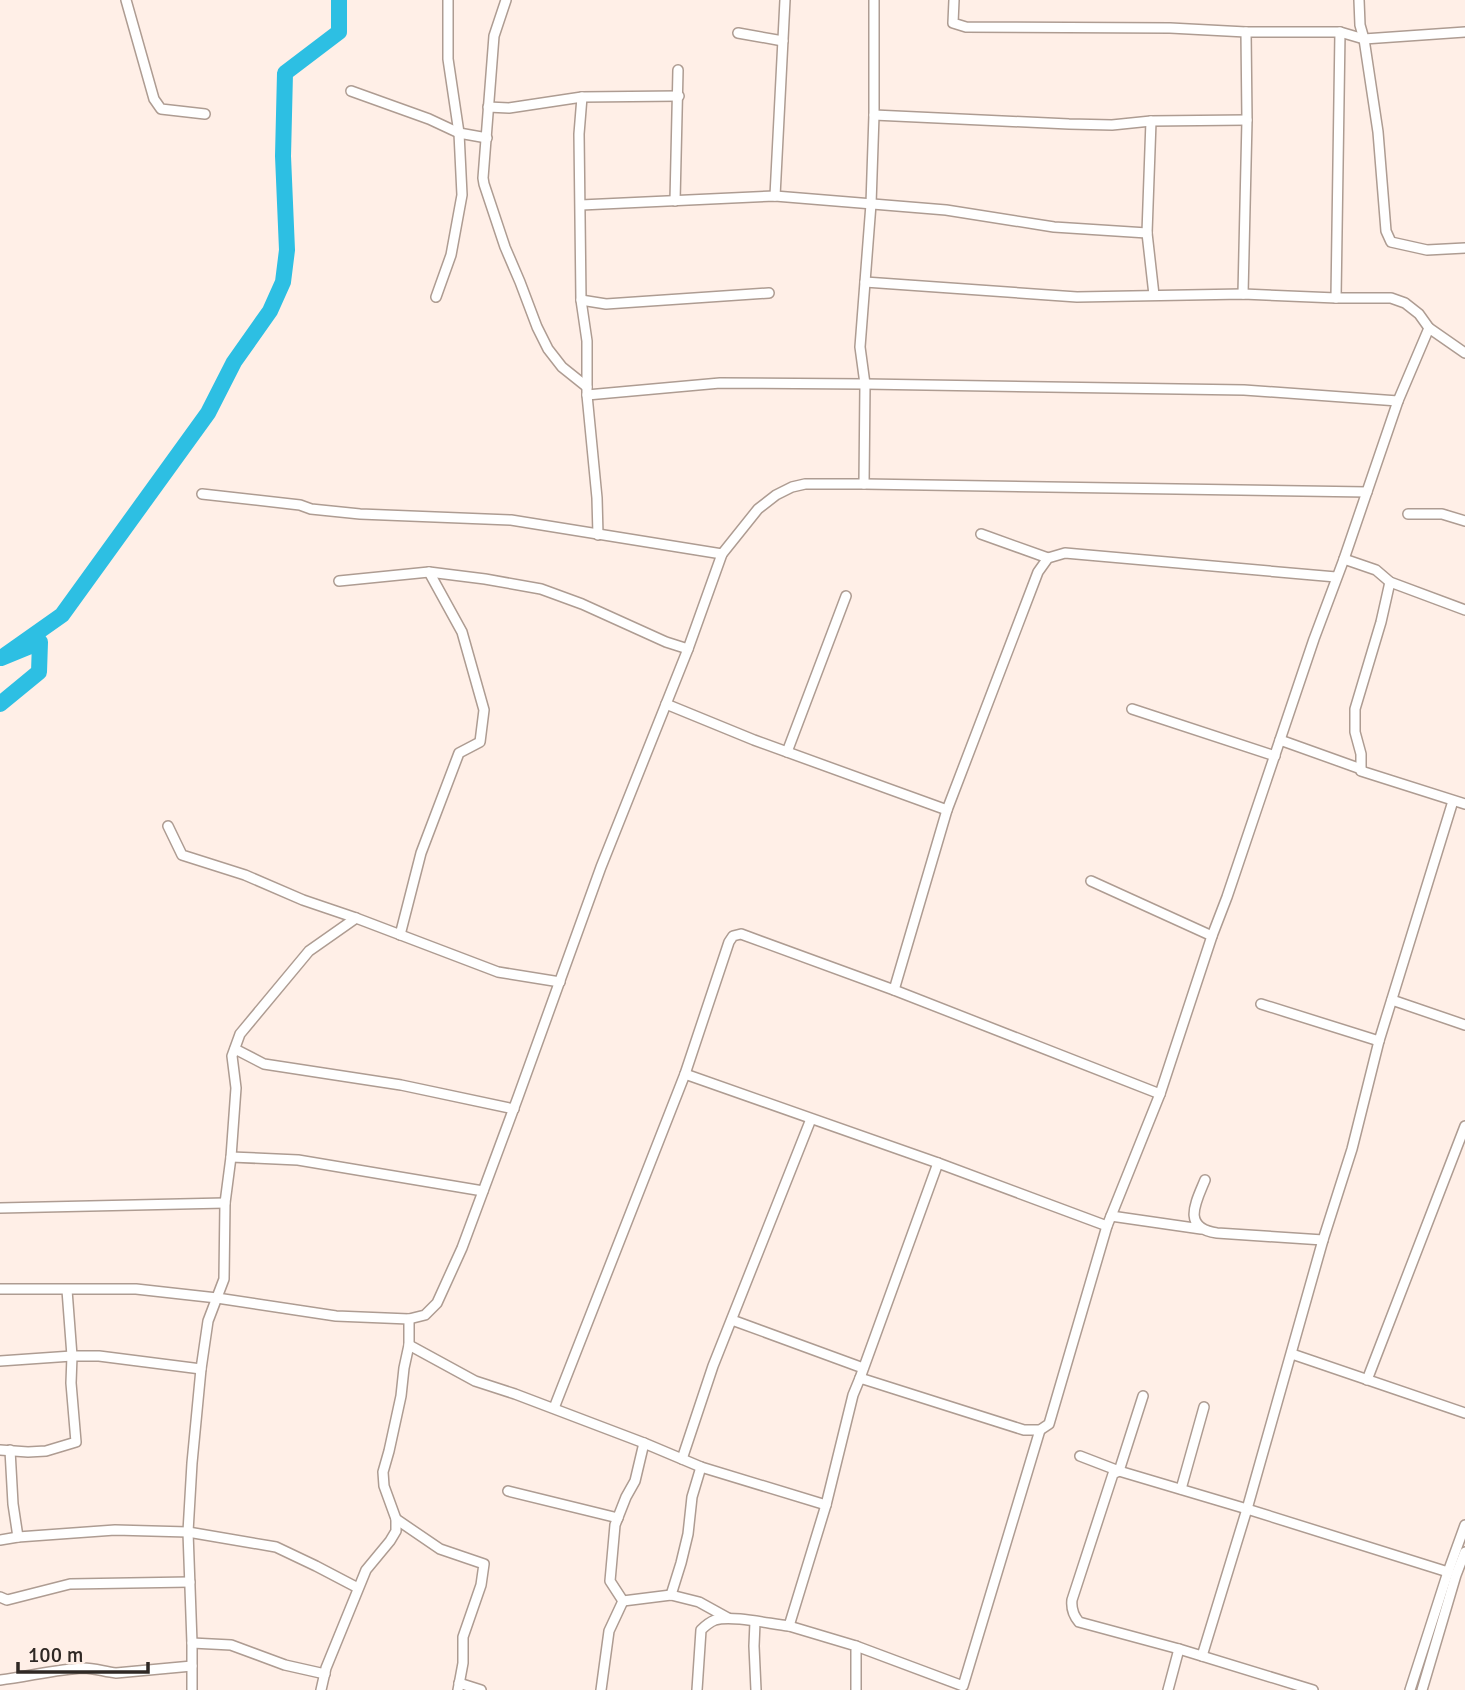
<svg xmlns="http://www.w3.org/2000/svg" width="1465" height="1690" viewBox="0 0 1465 1690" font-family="Signika,sans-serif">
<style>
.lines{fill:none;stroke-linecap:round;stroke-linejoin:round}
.river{stroke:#2dbfe3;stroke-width:16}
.minor-casing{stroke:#ae9c92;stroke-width:12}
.minor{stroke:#fff;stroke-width:9}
</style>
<rect width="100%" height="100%" fill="#ffefe7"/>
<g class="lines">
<polyline class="river" points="0,704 39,672 40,642 1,658 62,615 208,413 234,362 270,311 283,282 287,250 283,156 285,73 339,32 339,0"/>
<g class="minor-casing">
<g id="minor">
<polyline points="126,0 154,99 161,109 205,114"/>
<polyline points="506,0 494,36 483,178 484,184 505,247 520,282 537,327 548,349 562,367 587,387"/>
<polyline points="954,0 953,23 966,27 1170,28 1246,32 1340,32 1364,39 1465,32"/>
<polyline points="1359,0 1360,25 1364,39 1378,132 1386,231 1391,242 1427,250 1465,248"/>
<polyline points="738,33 783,41"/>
<polyline points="351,91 429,119 459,133 487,138"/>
<polyline points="582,97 579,134 581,300 587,341 587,395 597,498 598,535"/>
<polyline points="488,107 509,108 582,97 679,96"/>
<polyline points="874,115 1069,124 1112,125 1151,121 1247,120"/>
<polyline points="1151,121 1147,233 1154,295"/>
<polyline points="775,196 785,0"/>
<polyline points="675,201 678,70"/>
<polyline points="581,205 775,196 946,210 1054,227 1147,233"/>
<polyline points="865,282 1077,297 1243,294 1336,298 1391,298 1405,303 1419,314 1429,328"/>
<polyline points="1243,294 1247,120 1246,32"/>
<polyline points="436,297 451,255 462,195 459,133 448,59 448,0"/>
<polyline points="1336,298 1340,32"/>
<polyline points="581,300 606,304 769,293"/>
<polyline points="587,395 720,383 865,384 1244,390 1398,401"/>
<polyline points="864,484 865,384 860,347 871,204 874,115 874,0"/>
<polyline points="202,494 300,505 311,509 360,514 511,520 722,554"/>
<polyline points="1408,514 1442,514 1465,521"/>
<polyline points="981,534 1048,558"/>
<polyline points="1344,559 1376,570 1390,582 1465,610"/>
<polyline points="339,581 429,572 485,579 541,589 582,604 666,642 688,649"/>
<polyline points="1390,582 1381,622 1355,709 1355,732 1361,754 1361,771 1465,804"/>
<polyline points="666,704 754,740 947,810"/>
<polyline points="1132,709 1275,756"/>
<polyline points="1280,740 1361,769"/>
<polyline points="787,752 846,596"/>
<polyline points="168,826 182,855 245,875 303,900 356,918 498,972 560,982"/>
<polyline points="1091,881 1212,936"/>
<polyline points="400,935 421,853 459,753 480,742 484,710 462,632 429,572"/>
<polyline points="894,990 947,810 1038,572 1048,558 1065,553 1336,577"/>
<polyline points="1392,1000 1465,1025"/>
<polyline points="1261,1004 1379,1041"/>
<polyline points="235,1049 264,1064 401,1085 514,1109"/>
<polyline points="685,1074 938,1163 1107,1226"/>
<polyline points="231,1157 298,1160 483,1191"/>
<path d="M 1205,1180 C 1196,1202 1181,1228 1217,1233 L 1323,1240"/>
<polyline points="0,1208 225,1203"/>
<polyline points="1111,1216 1201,1229"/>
<polyline points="0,1289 136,1289 217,1298 336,1316 409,1319 425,1315 437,1303 462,1248 518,1097 601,867 688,649 722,554 758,509 776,495 792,487 805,484 864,484 1367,492"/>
<polyline points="732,1320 863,1368"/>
<polyline points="409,1345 475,1381 515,1394 644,1443 701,1467 826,1505"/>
<polyline points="1292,1354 1465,1413"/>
<polyline points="0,1361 72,1356 99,1356 201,1369"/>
<polyline points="860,1378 938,1163"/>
<polyline points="1367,1380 1465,1126"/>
<path d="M 1143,1396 L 1119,1471 L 1113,1474 L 1072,1600 C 1071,1609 1073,1615 1079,1622 L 1179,1649 L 1313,1690"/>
<polyline points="554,1408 685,1074 729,942 733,936 741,934 894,990 1160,1094"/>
<polyline points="0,1450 28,1452 46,1451 76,1442 71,1383 72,1356 67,1290"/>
<polyline points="10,1450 13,1504 18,1537"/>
<polyline points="1080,1456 1119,1471 1247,1509 1448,1572"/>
<polyline points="682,1459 713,1366 811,1119"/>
<polyline points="1181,1489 1204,1407"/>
<polyline points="508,1491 618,1518"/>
<polyline points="396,1519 440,1549 484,1564 481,1585 463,1637 463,1663 458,1690"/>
<polyline points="0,1540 18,1537 115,1530 188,1532 276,1547 316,1566 358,1588"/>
<polyline points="671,1595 681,1563 688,1534 692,1497 701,1467"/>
<polyline points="0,1597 7,1600 70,1584 190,1582"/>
<polyline points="623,1601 610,1581 615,1525 626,1497 635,1481 644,1443"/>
<polyline points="623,1601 671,1595 699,1602 728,1618"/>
<polyline points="755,1622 754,1646 756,1690"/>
<polyline points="789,1626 856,1646 856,1690"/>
<polyline points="192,1643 231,1645 285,1665 325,1674"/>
<polyline points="856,1646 963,1686 1040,1430"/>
<polyline points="1202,1656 1247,1509 1323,1240 1352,1149 1379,1041 1453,801"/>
<path d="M 0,1680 C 26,1677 58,1669 83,1668 C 95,1668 105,1672 116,1673 L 192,1666"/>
<polyline points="459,1683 481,1690"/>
<polyline points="192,1690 192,1643 188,1532 192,1463 201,1369 208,1321 224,1279 225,1203 231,1157 236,1088 232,1056 240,1034 309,951 356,918"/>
<polyline points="321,1690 326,1668 366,1570 390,1541 396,1531 396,1519 384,1486 383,1472 389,1451 401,1396 404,1368 409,1345 409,1319"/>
<polyline points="601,1690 609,1631 623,1601"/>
<path d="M 697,1690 L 701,1630 C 705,1626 710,1622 715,1620 C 732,1615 770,1624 789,1626 L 826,1505 L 853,1395 L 860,1378 L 1024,1430 L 1040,1430 L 1049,1424 L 1107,1226 L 1160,1094 L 1212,936 L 1227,897 L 1314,639 L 1344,559 L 1398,401 L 1429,328 L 1465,353"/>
<polyline points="1168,1690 1179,1649"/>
<polyline points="1410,1690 1448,1572 1465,1525"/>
<polyline points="1422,1690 1456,1575 1465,1552"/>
</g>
</g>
<use href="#minor" class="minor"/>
</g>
<path d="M18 1662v10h130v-10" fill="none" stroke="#2f2824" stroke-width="3.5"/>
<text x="28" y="1662" font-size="21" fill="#2f2824" stroke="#ffefe7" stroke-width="5" paint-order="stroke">100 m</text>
</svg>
